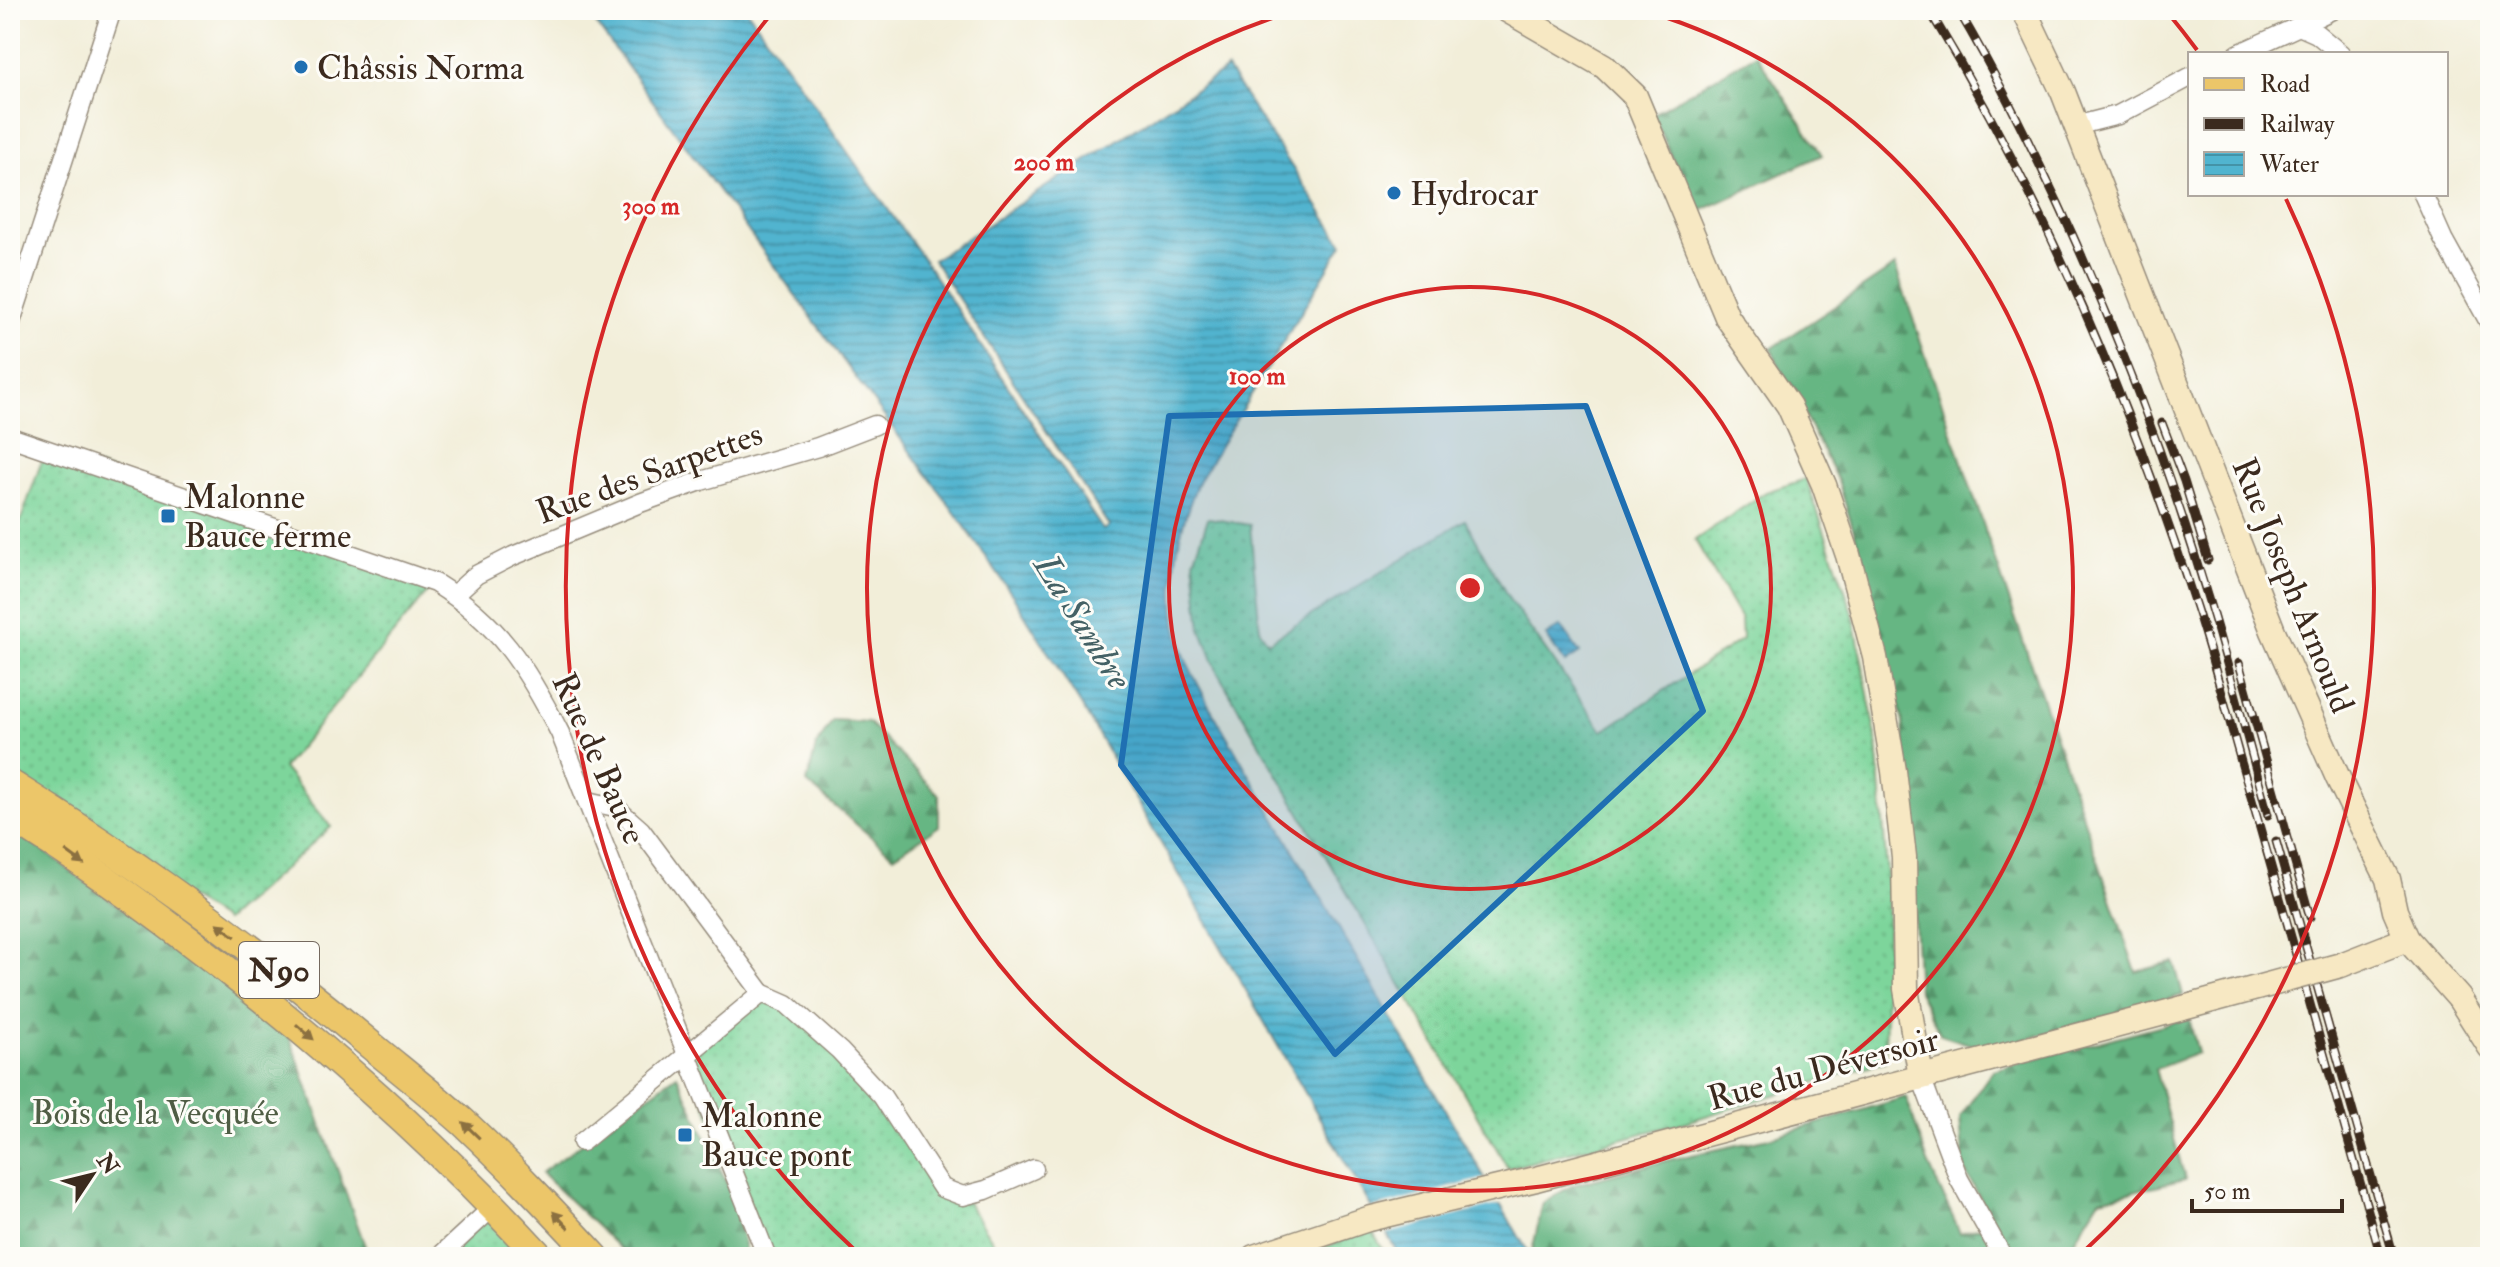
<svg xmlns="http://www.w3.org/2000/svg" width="2500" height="1267" viewBox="0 0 2500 1267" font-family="'IM FELL Double Pica',serif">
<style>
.grass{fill:url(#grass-dots);stroke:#5c805c;stroke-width:2}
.forest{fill:url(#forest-firs);stroke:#507050;stroke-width:2}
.water{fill:url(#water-rules);stroke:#466f76;stroke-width:2}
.pier{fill:#f2eed9}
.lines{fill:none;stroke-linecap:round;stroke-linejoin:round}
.street-casing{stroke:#968c7c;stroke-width:21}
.secondary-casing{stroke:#968c7c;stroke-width:27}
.primary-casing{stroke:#968c7c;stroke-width:31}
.street{stroke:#fff;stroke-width:18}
.secondary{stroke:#f7e8c3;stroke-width:24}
.primary{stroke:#ecc669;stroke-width:28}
.rail-casing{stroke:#3b2a1e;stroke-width:9}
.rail{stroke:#fdfcf7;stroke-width:6;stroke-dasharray:18;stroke-linecap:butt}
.secondary-bridge-casing{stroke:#968c7c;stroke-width:27;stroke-linecap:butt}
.secondary-bridge{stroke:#f7e8c3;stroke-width:24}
.oneway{fill:#8b7040}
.marked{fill:#1f6fb2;fill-opacity:0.2;stroke:#1f6fb2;stroke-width:6;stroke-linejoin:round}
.ring{fill:none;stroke:#d62828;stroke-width:4}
.poi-dot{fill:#1f6fb2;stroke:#fdfcf7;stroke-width:3}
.labels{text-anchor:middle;stroke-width:6;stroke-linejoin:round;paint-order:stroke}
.shield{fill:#fdfcf7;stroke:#75695f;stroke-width:2}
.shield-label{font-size:32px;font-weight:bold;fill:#3b2a1e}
.poi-label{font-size:34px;fill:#3b2a1e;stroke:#fdfcf7;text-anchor:start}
.street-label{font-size:34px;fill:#3b2a1e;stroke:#fdfcf7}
.park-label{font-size:34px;fill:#4f5d44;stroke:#fdfcf7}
.water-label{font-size:36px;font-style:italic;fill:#446165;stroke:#fdfcf7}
.centre{fill:#d62828;stroke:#fdfcf7;stroke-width:4}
.ring-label{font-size:24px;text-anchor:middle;font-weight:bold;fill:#d62828;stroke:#fdfcf7;stroke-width:6;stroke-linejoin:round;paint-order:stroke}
</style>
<defs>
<pattern id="grass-dots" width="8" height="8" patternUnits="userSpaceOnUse" patternTransform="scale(2)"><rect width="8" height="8" fill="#7dd59b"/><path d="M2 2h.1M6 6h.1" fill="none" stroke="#6db785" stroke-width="1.8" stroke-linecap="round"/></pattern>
<pattern id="forest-firs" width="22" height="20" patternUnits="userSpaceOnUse" patternTransform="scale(2)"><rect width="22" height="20" fill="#66b683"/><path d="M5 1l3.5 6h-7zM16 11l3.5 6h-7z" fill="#55946b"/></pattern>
<pattern id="water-rules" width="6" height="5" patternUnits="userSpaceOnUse" patternTransform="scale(2)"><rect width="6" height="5" fill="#51b4cf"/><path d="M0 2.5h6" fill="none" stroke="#4493a7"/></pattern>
</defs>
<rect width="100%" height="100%" fill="#fdfcf7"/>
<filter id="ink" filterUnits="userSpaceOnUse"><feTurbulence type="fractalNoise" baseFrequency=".0125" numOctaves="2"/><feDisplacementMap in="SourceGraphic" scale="16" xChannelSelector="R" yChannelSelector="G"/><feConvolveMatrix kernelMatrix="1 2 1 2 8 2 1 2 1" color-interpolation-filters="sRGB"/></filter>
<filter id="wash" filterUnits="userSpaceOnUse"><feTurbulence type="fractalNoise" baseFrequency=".006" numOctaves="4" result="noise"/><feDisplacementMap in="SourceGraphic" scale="32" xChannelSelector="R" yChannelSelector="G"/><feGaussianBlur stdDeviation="1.8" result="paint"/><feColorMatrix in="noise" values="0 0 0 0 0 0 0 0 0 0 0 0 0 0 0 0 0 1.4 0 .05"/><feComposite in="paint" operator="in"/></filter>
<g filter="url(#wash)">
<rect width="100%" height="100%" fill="#f2eed9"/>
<g class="grass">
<polygon points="46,449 435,583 283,768 331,827 225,921 10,786 10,551"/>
<polygon points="1806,479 1853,613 1877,743 1888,887 1885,1061 1686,1122 1508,1168 1218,673 1201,629 1194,561 1208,518 1250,525 1260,630 1268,642 1465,520 1509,599 1603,731 1742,639 1741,619 1695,540 1766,492"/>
<polygon points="762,993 840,1051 924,1163 963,1196 1003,1257 768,1257 686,1057"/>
<polygon points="494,1206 533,1257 449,1257"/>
<polygon points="1371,1229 1387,1257 1301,1257"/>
</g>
<g class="forest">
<polygon points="1756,54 1822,155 1696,213 1653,114"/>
<polygon points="1895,266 2136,972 2174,962 2183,995 1987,1050 1941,1035 1918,991 1903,722 1862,556 1838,481 1771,349"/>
<polygon points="833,720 868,722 939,795 939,826 894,856 807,783 816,746"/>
<polygon points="10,830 41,849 287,1030 369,1257 10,1257"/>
<polygon points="2189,1018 2198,1053 2155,1069 2185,1179 2100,1199 2064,1257 2015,1257 1964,1170 1960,1117 1993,1070"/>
<polygon points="677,1075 732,1195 747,1257 629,1257 541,1173"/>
<polygon points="1906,1097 1928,1163 1960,1233 1984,1226 2003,1257 1531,1256 1543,1203 1573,1185 1673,1159 1765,1139"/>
</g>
<g class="water">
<path d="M 586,10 L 747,10 L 928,266 L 1103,530 L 1109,526 L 933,260 L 1227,69 L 1343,244 L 1198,482 C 1175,537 1164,599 1185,657 C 1191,672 1200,687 1207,702 L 1531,1257 L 1400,1257 L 1084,710 L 1015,599 L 961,521 Z"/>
<polygon points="1561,626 1580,653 1565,663 1546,636"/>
</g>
<polygon class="pier" points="1489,1177 1504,1203 1382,1235 1367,1210"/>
</g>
<g filter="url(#ink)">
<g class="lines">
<g class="street-casing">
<g id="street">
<polyline points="2299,26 2332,10"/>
<polyline points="2238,54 2299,26 2317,34 2341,54"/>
<polyline points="2075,126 2118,115 2190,77"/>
<polyline points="2423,194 2443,239 2490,324"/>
<polyline points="10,325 112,10"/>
<path d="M 10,437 L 435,583 C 499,623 527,668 560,733 L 767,1257"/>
<polyline points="454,595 476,575 513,556 640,503 701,481 818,447 875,425"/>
<polyline points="588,801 615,807 641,830 762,993"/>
<polyline points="1921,1077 1959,1179 2003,1257"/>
<polyline points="582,1142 762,993 787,1004 840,1051 882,1096 942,1188 963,1196 986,1190 1034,1169"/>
<polyline points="439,1257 494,1206"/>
</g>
</g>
<g class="secondary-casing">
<g id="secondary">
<polyline points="1507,10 1604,66 1635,96 1727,317 1789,406 1824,485 1848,555 1875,657 1894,771 1904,857 1906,989 1921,1077"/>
<polyline points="2024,10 2063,92 2273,631 2338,778 2388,879 2395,911 2407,939 2459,998 2490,1047"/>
<polyline points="2341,965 2407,939"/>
<polyline points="1254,1257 1368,1219 1536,1179 2183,1008"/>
</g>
</g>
<g class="primary-casing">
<g id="primary">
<path d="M 10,784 C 139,864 263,954 379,1052 C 407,1075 436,1098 463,1122 C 509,1165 552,1211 595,1257"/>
<path d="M 10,816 C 82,860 151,911 218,963 C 333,1053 441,1148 540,1257"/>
</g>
</g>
<use href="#street" class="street"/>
<use href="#secondary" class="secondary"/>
<use href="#primary" class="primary"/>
<g class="rail-casing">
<g id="rail">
<path d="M 1929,10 C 2041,195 2130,402 2196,607 C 2217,671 2233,736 2252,800 C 2296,952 2338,1105 2381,1257"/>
<path d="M 1958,10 C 1995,72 2027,138 2058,203 C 2118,333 2169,467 2210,605 C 2231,674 2249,745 2268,815"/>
<polyline points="2162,423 2184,481 2208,560"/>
<polyline points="2239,663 2310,917"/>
<polyline points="2276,841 2394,1257"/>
</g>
</g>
<use href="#rail" class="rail"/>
<g class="secondary-bridge-casing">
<polyline id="secondary-bridge" points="2183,1008 2341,965"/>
</g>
<use href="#secondary-bridge" class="secondary-bridge"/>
</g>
<defs><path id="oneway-solid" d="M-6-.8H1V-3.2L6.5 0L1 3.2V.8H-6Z" transform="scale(2)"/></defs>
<g class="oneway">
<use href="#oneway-solid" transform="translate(75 858) rotate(36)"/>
<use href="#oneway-solid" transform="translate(226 930) rotate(-144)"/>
<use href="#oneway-solid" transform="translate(305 1032) rotate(41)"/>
<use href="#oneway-solid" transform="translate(471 1130) rotate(-136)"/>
<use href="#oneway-solid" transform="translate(561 1220) rotate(-133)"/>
</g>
</g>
<path class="marked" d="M 1586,406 L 1703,711 L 1335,1054 L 1121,765 L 1169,416 Z"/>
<g class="ring">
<circle cx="1470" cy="588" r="301"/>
<path d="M1646 11A603 603 0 1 1 1294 11"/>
<path d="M859 1254A904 904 0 0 1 772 13M2168 13A904 904 0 0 1 2197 50M2286 199A904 904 0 0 1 2081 1254"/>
</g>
<g class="poi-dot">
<circle cx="301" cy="67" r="8"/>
<circle cx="1394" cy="193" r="8"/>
<rect x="160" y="508" width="16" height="16" rx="4"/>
<rect x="677" y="1127" width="16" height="16" rx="4"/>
</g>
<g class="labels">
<rect class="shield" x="239" y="942" width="80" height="56" rx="6"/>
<g class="shield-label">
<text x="279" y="981">N90</text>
</g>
<g class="poi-label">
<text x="317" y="79">Châssis Norma</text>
<text x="1410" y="205">Hydrocar</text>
<text x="184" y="508">Malonne<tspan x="184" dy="39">Bauce ferme</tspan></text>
<text x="701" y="1127">Malonne<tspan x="701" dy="39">Bauce pont</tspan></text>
</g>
<g class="street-label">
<text transform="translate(649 472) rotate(-20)" y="12">Rue des Sarpettes</text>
<text transform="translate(2294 585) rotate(68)" y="12">Rue Joseph Arnould</text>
<text transform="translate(600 758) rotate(66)" y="12">Rue de Bauce</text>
<text transform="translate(1823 1068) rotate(-15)" y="12">Rue du Déversoir</text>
</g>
<g class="park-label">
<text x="155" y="1124">Bois de la Vecquée</text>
</g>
<g class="water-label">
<text transform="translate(1084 621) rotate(58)" y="13">La Sambre</text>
</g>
</g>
<circle cx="1470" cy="588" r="12" class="centre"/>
<g class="ring-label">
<text x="1044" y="170">200 m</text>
<text x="651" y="214">300 m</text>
<text x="1257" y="384">100 m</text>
</g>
<rect width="2500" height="1267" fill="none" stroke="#fdfcf7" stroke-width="40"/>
<rect x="2188" y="52" width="260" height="144" fill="#fdfcf7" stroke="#afa8a0" stroke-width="2"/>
<rect x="2204" y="78" width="40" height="12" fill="#ecc669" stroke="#afa8a0" stroke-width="2"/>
<text x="2260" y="92" font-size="24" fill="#3b2a1e">Road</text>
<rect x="2204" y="118" width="40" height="12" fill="#3b2a1e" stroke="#afa8a0" stroke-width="2"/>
<text x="2260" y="132" font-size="24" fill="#3b2a1e">Railway</text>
<rect x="2204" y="152" width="40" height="24" fill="url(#water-rules)" stroke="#afa8a0" stroke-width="2"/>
<text x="2260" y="172" font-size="24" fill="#3b2a1e">Water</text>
<g transform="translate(92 1175) rotate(55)" stroke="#fdfcf7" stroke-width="6" paint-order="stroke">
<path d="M0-6L14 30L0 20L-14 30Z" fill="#3b2a1e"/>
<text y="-12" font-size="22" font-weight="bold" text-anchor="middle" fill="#3b2a1e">N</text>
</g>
<path d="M2192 1199v12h150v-12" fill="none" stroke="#3b2a1e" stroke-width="4"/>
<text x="2204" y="1199" font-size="24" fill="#3b2a1e" stroke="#fdfcf7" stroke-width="6" paint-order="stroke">50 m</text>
</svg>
